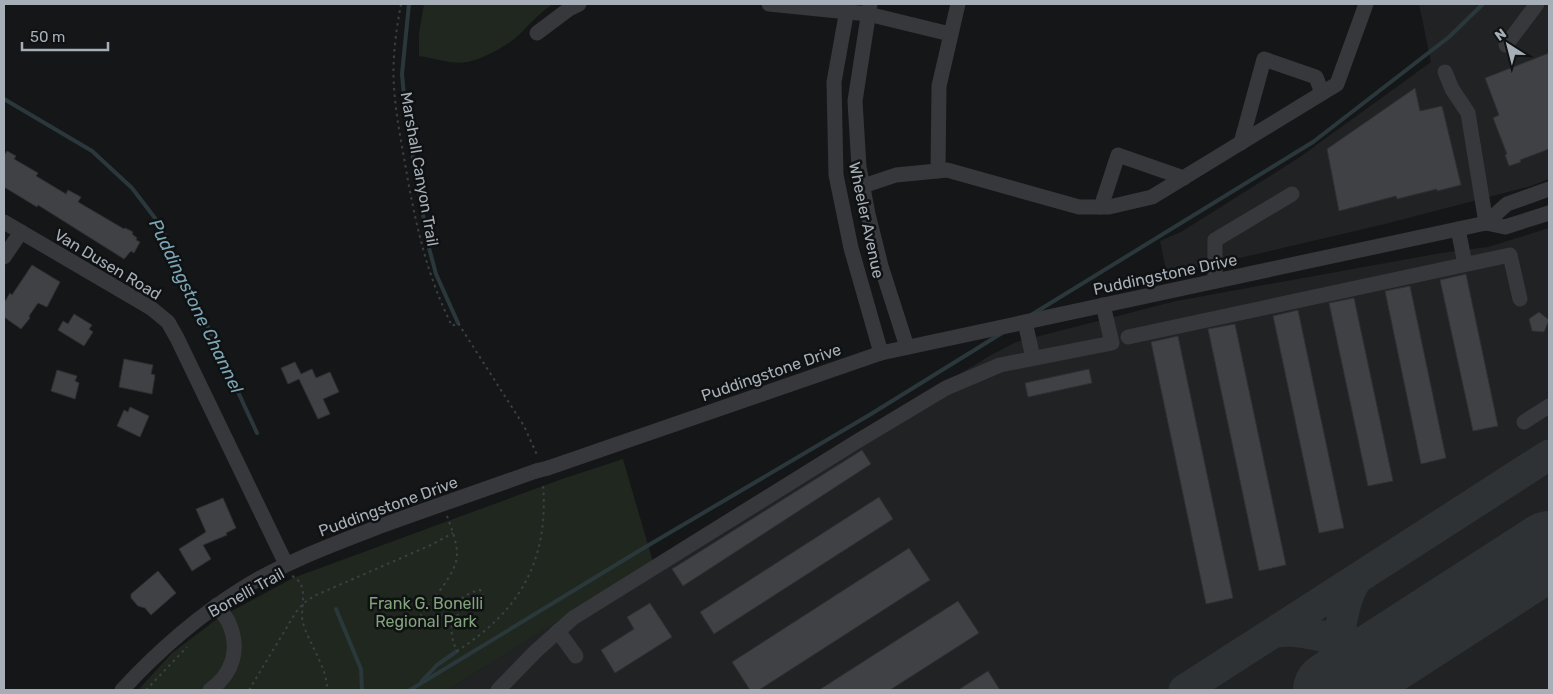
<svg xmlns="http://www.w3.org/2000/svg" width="1553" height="694" viewBox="0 0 1553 694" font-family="Rubik,sans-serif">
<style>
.built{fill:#212224}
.green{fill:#1f271f}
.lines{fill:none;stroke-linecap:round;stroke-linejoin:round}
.stream{stroke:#2a383c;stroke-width:4}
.taxiway{stroke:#2f3234;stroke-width:31}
.runway{stroke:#2f3234;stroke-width:78}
.building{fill:#3f4144;stroke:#2f3033}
.path{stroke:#3c4044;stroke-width:2;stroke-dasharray:2.5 4;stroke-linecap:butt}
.minor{stroke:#36383c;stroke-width:15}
.minor-bridge{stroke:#36383c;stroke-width:15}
.labels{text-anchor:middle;stroke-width:5;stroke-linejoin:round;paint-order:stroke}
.street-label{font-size:16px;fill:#a6afb8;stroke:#101112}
.park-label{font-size:16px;fill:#82a47c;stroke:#101112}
.water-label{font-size:18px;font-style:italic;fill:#7ba6b5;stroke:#101112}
</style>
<rect width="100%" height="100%" fill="#151617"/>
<g class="built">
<polygon points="1419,4 1549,4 1549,179 1531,186 1385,224 1167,275 1160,241 1181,232 1300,157 1431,62"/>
<polygon points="1549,228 1549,690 448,690 741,506 991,355 1016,342 1176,301 1441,253 1488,247"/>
</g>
<g class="green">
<path d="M 424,4 L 553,4 C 541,12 531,22 522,32 C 509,45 486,58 468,62 C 453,65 434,58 419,56 L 419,33 Z"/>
<polygon points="623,459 653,562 448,690 138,690 172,653 217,619 293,578 562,479"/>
</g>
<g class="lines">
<g class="stream">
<polyline points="409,4 402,74 406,118 429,248 436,274 458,323"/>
<polyline points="4,99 92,151 132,188 161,226 257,433"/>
<polyline points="1031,315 1313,142 1449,37 1483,4"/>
<polyline points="336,609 361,669 362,690"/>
<polyline points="421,682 437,665 457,651"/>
<polyline points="410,690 642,549 871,414 1002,333"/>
</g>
<g class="taxiway">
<polyline points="1275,632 1290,631 1300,632 1388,648 1402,645"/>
<polyline points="1184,690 1549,455"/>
<path d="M 1324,690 C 1332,670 1335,650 1340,629 C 1344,611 1346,596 1356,580"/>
<path d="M 1376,690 C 1375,667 1393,656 1407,642"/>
</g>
<polyline class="runway" points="1332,690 1549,550"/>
</g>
<g class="building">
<polygon points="1549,53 1549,149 1520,160 1521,162 1509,166 1505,155 1507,154 1493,118 1499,115 1485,78"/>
<polygon points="1415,88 1420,111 1442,106 1461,185 1437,191 1437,189 1397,199 1396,196 1339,211 1327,149"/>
<polygon points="7,151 16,156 14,159 38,173 36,176 66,194 68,190 81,197 78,202 124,229 125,228 133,232 132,234 137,238 136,240 140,242 134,253 131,251 124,259 38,205 37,207 4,187 4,156"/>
<polygon points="32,265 60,282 47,307 38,303 29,316 30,318 21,329 4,317 4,303 10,293 12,295"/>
<polygon points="1466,274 1498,426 1473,431 1440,280"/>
<polygon points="1410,286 1446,458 1421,464 1385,291"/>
<polygon points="1354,298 1393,481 1368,486 1329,303"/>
<polygon points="1298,310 1344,528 1319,533 1273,316"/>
<polygon points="1539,312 1549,320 1544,332 1532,331 1529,319"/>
<polygon points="74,314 92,325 89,329 93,332 84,346 58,330 63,321 68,324"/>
<polygon points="1235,324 1286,565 1259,571 1208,329"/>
<polygon points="1178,336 1233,598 1206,604 1151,342"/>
<polygon points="124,359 153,365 151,374 155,375 152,394 119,387"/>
<polygon points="295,362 301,374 312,369 316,378 330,372 339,392 323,399 330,414 318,419 299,379 288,384 281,368"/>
<polygon points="1089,369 1092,383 1028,397 1025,383"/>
<polygon points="57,370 77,376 75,381 79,383 75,399 51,391"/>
<polygon points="130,407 149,416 140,437 117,426 124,410 128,412"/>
<polygon points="862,450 871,464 683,586 672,569"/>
<polygon points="879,497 893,519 714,634 700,612"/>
<polygon points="223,498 236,528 226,533 227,535 203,545 211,559 192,571 179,549 206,532 196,509"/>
<polygon points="909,548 930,580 759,690 750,690 732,662"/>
<polygon points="158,571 176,593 151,615 145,608 138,606 131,598 131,594"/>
<polygon points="958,601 979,633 890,690 819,690"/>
<polygon points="650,603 672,637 615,673 601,650 634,629 627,617"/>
<polygon points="988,671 1000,690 958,690"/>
</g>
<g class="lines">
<g class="path">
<path d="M 401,4 C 396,31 392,59 394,87 C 396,119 403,150 408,181 C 418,234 428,277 452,326 L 458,323 L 524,426 L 538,457"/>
<path d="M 447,516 C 451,527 457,542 457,554 C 457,574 432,599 421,615 L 423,618 L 431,622 C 449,615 460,593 480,590 L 483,592 L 482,597 C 458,611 443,622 457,651 C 521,610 549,560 543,483"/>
<path d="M 292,576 C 311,585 299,609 303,623 C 309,644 328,669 327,690"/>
<polyline points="146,690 187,647"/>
<polyline points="249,690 296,612 304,603 314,596 431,545 453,533"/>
</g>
<g class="minor">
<polyline points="769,4 868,14 950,34"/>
<polyline points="848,4 834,82 836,175 851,248 881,353"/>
<polyline points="870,4 855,101 859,167 868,214 881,266 907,347"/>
<polyline points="537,33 569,9 579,4"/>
<polyline points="1506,45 1537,4"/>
<polyline points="1445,72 1452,89 1468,113 1486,223"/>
<polyline points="1241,143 1264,59 1316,77 1322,93"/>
<polyline points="938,171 939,86 958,4"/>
<polyline points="863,186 896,175 947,170 1079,207 1109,207 1152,197 1337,84 1366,4"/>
<polyline points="1101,207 1118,155 1184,178"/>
<polyline points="4,222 151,308 168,322 177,338 286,564"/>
<polyline points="1486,223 1507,204 1549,189"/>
<polyline points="1458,229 1465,264"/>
<polyline points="4,257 21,232"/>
<polyline points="1215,281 1215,240 1292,194"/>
<polyline points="1025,322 1033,358"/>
<polyline points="1128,337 1510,255 1520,299"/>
<polyline points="1524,422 1549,406"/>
<polyline points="548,468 881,353 1486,223 1505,227 1549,213"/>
<polyline points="558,631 576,656"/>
<path d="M 122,690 C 158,651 198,616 243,588 C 285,562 332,545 378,527 C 430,508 483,490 536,471"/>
<path d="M 210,690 C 233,674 241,648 228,621 C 225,616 220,610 217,605"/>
<polyline points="498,690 536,651 573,618 856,442 946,388 1000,365 1112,343 1103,305"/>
</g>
<polyline class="minor-bridge" points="536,471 548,468"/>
</g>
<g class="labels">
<g class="street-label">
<text transform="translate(420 169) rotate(80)" y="6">Marshall Canyon Trail</text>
<text transform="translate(867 220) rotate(78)" y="6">Wheeler Avenue</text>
<text transform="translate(108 264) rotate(31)" y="6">Van Dusen Road</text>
<text transform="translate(1165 274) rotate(-12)" y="6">Puddingstone Drive</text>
<text transform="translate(771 372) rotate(-19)" y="6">Puddingstone Drive</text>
<text transform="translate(388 506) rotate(-20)" y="6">Puddingstone Drive</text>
<text transform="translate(246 592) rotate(-29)" y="6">Bonelli Trail</text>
</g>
<g class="park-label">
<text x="426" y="609">Frank G. Bonelli<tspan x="426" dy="18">Regional Park</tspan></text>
</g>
<g class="water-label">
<text transform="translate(196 306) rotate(64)" y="6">Puddingstone Channel</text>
</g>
</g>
<rect width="1553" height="694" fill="none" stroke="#a6afb8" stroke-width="10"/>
<g transform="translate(1508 45) rotate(324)" stroke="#101112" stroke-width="4" paint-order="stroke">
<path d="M0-4L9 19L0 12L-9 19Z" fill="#a6afb8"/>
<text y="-8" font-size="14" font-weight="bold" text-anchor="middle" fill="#a6afb8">N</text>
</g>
<path d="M22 42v8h86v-8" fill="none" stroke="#a6afb8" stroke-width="2.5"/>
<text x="30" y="42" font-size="15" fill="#a6afb8" stroke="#101112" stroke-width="4" paint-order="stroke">50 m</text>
</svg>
